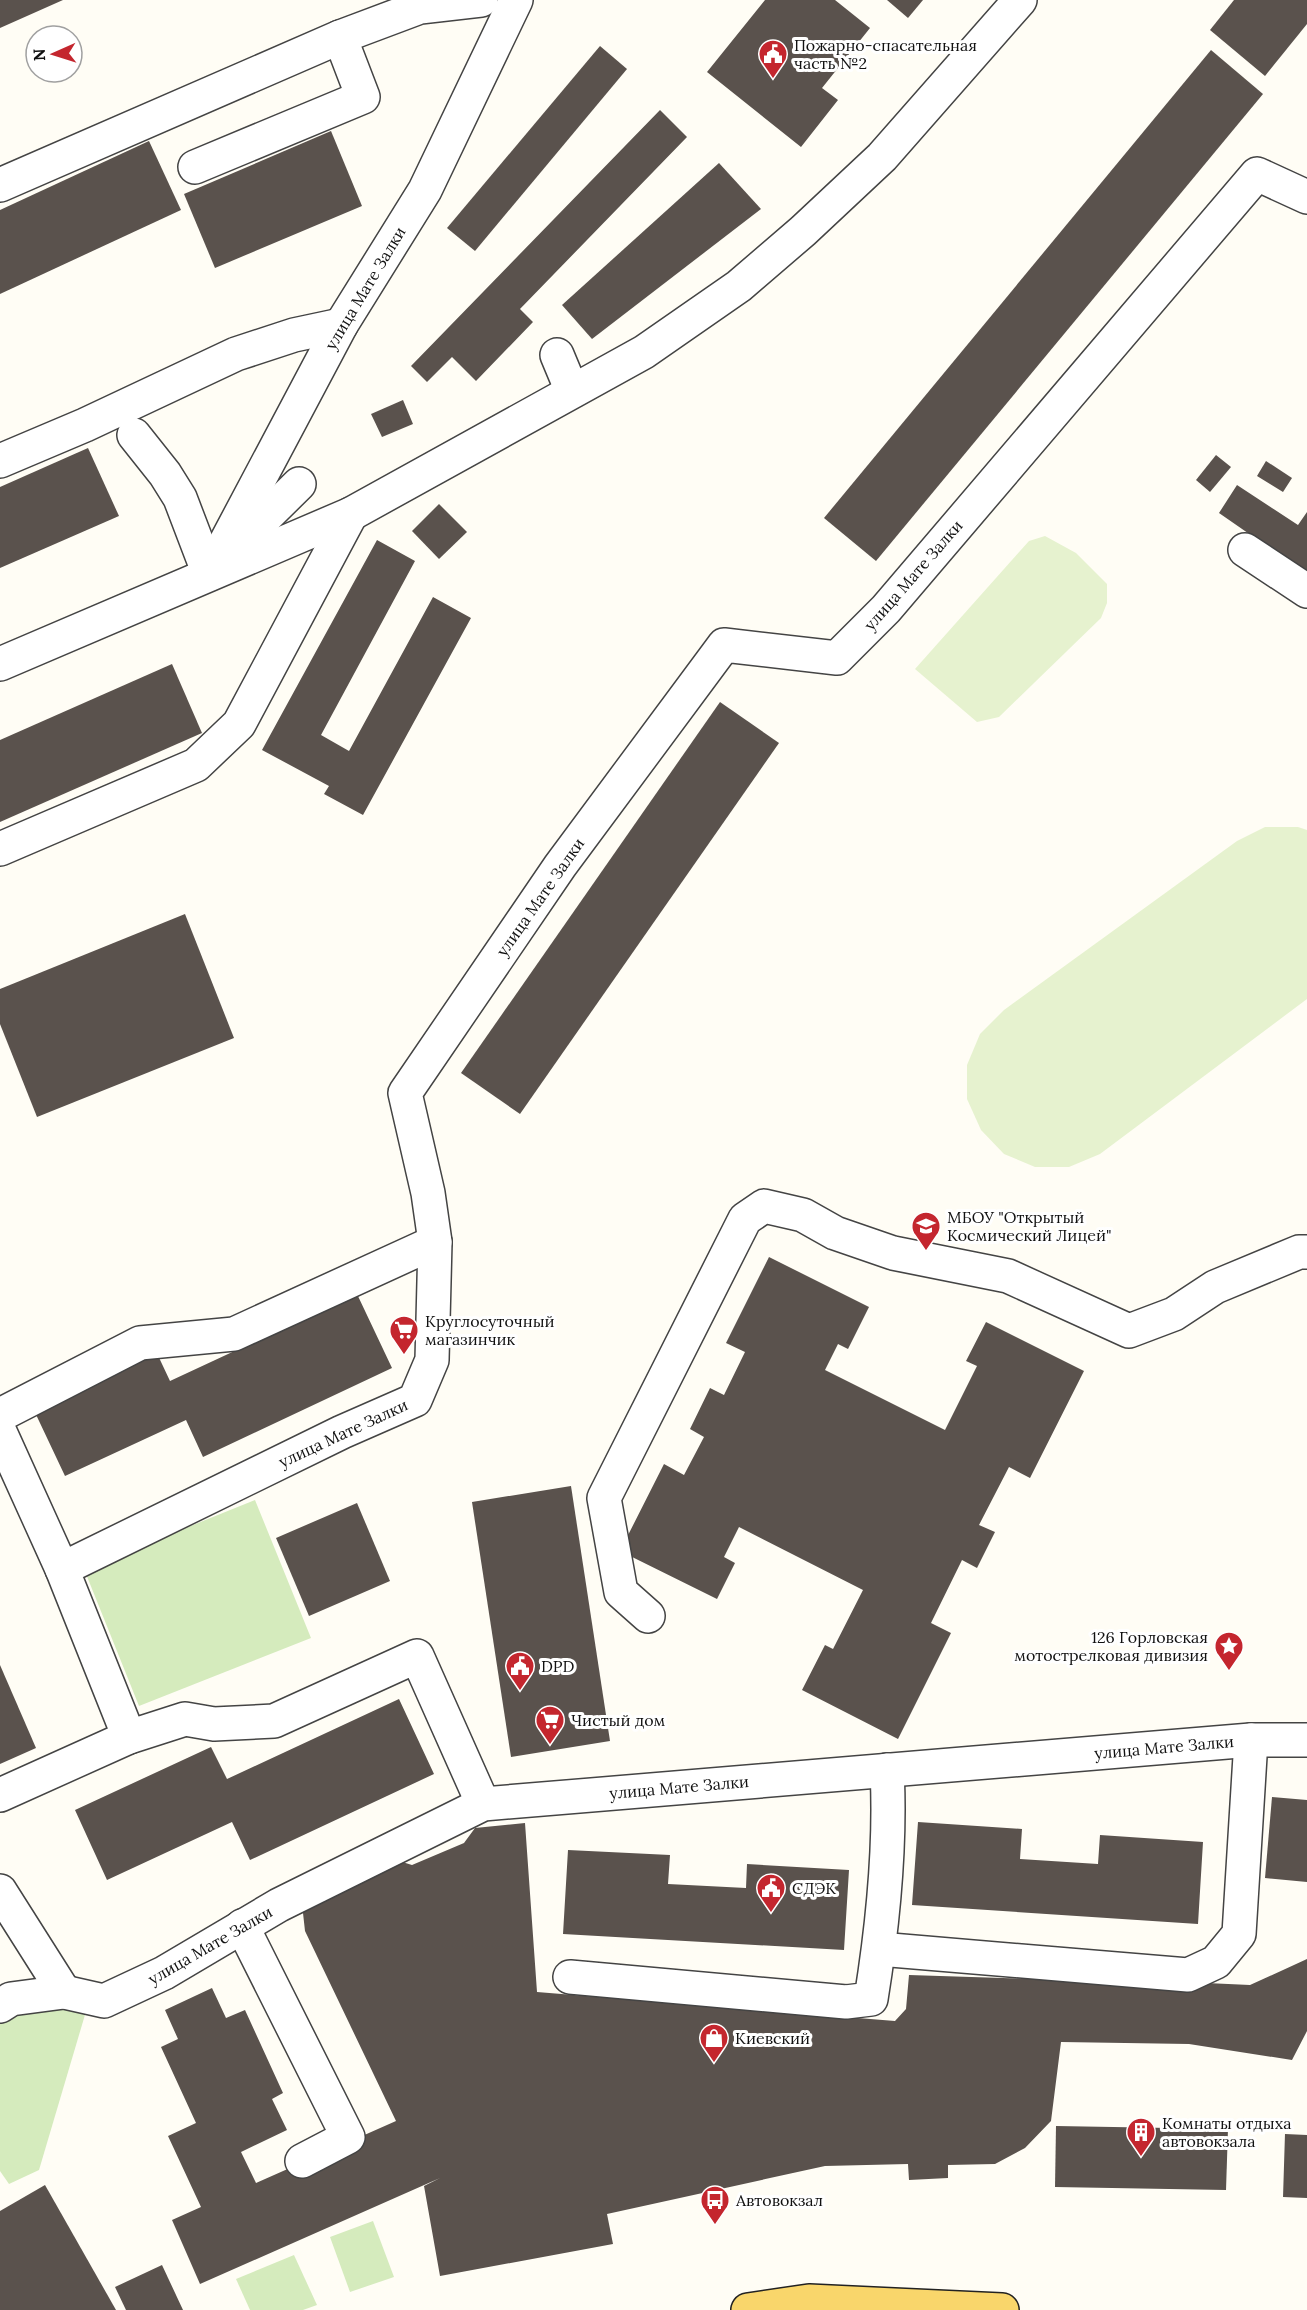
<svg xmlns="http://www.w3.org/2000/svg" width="1307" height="2310" viewBox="0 0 1307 2310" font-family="Lora,serif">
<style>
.green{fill:#d5ebbd}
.pitch{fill:#e6f2cf}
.building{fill:#5a524d}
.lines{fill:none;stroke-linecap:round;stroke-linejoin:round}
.minor-casing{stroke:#444;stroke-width:36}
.major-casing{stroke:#222;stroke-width:36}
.minor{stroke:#fff;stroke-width:33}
.major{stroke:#f9d66b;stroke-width:33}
.labels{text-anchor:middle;stroke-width:6;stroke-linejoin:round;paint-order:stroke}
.poi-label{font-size:16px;fill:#111;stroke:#fff;text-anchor:start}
.street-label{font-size:16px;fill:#111;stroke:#fff}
</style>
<rect width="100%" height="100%" fill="#fffdf5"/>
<g class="green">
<polygon points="255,1500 311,1638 139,1706 84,1569"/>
<polygon points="21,2000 87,2008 39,2170 9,2184 0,2171 0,2017"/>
<polygon points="373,2221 394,2277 350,2292 330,2237"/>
<polygon points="294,2255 317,2305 303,2310 250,2310 236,2279"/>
</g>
<g class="pitch">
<polygon points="1045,536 1076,553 1107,584 1107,603 1101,618 999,717 977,722 915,669 1029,541"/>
<polygon points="1265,827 1298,827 1307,830 1307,999 1100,1154 1069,1167 1035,1167 1004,1154 981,1130 967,1099 967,1065 980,1034 1004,1010 1237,841"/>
</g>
<g class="building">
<polygon points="0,0 63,0 0,28"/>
<polygon points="765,0 835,0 870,28 822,88 838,100 801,147 707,72"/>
<polygon points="887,0 923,0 908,18"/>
<polygon points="1234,0 1307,0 1307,24 1265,76 1210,30"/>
<polygon points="600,46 627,69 475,251 447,228"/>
<polygon points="1211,50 1263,94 876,561 824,518"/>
<polygon points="660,110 687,137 520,309 533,322 476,381 452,357 427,382 411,366"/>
<polygon points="331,131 362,206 215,268 184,194"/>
<polygon points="149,141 181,210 0,294 0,210"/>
<polygon points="719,163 761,209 592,339 562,305"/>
<polygon points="403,400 413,424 382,437 371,414"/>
<polygon points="88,448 119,516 0,568 0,487"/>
<polygon points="1216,455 1231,467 1210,492 1196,480"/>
<polygon points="1266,461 1292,478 1283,492 1257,476"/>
<polygon points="1237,485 1298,525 1307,512 1307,574 1219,513"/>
<polygon points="439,504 467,532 439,559 412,531"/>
<polygon points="377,540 415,561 321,735 349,751 433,597 471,618 363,815 324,794 329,786 262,750"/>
<polygon points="172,664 202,733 0,822 0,740"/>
<polygon points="720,702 779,743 520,1114 461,1073"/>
<polygon points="185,914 234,1038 37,1117 0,1024 0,989"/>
<polygon points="769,1257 869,1307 848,1349 838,1344 825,1370 945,1430 977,1366 966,1361 986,1322 1084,1371 1030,1478 1009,1467 979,1525 995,1532 977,1568 962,1560 931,1623 951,1633 898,1739 802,1690 825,1645 833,1649 863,1590 739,1527 724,1557 735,1563 717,1599 620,1551 664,1464 684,1475 704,1437 690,1429 710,1388 724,1395 745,1352 726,1343"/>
<polygon points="357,1294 392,1368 203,1457 186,1420 65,1476 31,1404 154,1347 170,1381"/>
<polygon points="571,1486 610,1741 511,1757 472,1502"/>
<polygon points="357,1503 390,1581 309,1616 276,1538"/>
<polygon points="0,1665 36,1748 0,1764"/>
<polygon points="399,1699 434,1774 250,1860 232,1822 107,1880 75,1810 211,1747 227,1779"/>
<polygon points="1272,1797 1307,1800 1307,1882 1265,1878"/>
<polygon points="918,1822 1022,1829 1020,1859 1098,1864 1100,1835 1203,1842 1198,1924 912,1905"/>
<polygon points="525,1823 537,1992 895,2021 906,2009 909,1975 1070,1980 1119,1979 1250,1985 1307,1959 1307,2031 1292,2060 1189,2044 1061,2042 1051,2121 1025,2148 995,2164 948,2165 948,2178 909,2180 908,2164 825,2166 607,2214 613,2244 440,2276 424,2186 440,2178 200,2284 172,2220 201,2207 168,2136 196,2123 161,2047 178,2039 165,2010 212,1988 226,2018 245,2010 283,2093 272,2099 287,2130 241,2152 256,2183 396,2121 305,1931 303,1913 307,1901 399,1861 412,1865 464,1843 475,1828"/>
<polygon points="568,1850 670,1855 668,1884 746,1888 747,1864 849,1870 844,1950 563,1934"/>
<polygon points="1056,2126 1228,2129 1226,2190 1055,2187"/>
<polygon points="1285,2134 1307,2135 1307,2198 1283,2197"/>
<polygon points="45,2185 116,2310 0,2310 0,2211"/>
<polygon points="162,2265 183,2310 126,2310 115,2287"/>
</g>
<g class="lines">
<g class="minor-casing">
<g id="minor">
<polyline points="195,167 363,97 340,37"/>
<polyline points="0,185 340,37 420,7 481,0"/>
<polyline points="557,355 572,391"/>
<polyline points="134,435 165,474 180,498 209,574"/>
<polyline points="0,461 85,425 236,354 294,335 341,325"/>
<polyline points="233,549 299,484"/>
<polyline points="1245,550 1307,591"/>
<polyline points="209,574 341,325 425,190 516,0"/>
<polyline points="0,664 351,514 644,352 739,286 803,231 882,157 1020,0"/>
<polyline points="0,849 196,765 239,724 351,514"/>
<polyline points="0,1415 140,1343 234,1334 435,1242"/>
<polyline points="0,1432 62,1569"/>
<polyline points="648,1616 621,1592 604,1498 745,1219 764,1206 803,1215 835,1233 893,1253 1008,1276 1129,1331 1174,1314 1215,1287 1299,1252 1307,1252"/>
<polyline points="129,1737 62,1569 342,1432 415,1400 432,1360 435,1242 428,1193 405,1093 560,866 724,645 837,658 886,609 1257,174 1307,197"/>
<polyline points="0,1795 129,1737 185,1719 214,1724 274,1721 417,1656 483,1804"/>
<polyline points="0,1891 64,1992"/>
<polyline points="242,1926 348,2137 302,2161"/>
<polyline points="879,1949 1188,1975 1216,1962 1239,1934 1251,1740"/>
<path d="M 570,1977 L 846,2002 L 871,1999 C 883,1924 891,1846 887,1770"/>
<polyline points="0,2006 11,1999 64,1992 104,2001 164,1973 279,1905 483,1804 1251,1740 1307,1740"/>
</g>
</g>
<g class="major-casing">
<polyline id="major" points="748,2310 809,2301 1002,2310"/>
</g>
<use href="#minor" class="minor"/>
<use href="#major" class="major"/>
</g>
<defs>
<g id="civic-pin" transform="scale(1.5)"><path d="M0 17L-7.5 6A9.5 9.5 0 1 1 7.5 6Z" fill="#c4262e" stroke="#fff"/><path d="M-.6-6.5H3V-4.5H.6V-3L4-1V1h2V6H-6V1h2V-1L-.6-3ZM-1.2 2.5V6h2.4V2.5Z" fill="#fff"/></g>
<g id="school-pin" transform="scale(1.5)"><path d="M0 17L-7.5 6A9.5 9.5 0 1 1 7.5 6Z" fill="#c4262e" stroke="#fff"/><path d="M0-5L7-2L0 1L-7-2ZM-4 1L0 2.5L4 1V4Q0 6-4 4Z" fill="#fff"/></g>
<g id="supermarket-pin" transform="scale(1.5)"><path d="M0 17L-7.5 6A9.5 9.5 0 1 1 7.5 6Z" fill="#c4262e" stroke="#fff"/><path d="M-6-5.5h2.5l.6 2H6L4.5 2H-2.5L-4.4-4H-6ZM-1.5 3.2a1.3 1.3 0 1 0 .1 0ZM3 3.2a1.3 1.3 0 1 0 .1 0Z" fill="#fff"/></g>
<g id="sight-pin" transform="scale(1.5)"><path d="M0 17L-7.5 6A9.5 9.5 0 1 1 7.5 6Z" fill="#c4262e" stroke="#fff"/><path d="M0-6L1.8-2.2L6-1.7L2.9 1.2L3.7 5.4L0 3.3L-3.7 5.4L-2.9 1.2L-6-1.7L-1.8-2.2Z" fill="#fff"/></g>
<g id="shop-pin" transform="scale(1.5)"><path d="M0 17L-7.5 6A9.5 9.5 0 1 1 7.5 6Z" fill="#c4262e" stroke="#fff"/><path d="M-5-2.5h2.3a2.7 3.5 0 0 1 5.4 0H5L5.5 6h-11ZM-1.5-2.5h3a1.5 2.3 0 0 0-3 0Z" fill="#fff"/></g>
<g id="building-pin" transform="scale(1.5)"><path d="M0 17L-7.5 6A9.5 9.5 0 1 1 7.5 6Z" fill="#c4262e" stroke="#fff"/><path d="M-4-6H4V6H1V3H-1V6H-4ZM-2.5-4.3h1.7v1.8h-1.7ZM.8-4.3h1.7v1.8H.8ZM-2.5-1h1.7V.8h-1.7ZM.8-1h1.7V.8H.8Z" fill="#fff"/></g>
<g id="bus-pin" transform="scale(1.5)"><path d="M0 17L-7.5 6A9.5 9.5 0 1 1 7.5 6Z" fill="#c4262e" stroke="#fff"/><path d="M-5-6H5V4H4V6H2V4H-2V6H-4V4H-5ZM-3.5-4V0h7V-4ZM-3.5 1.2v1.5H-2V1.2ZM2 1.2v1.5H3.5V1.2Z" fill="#fff"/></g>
</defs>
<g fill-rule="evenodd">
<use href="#civic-pin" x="773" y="54"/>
<use href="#school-pin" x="926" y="1226"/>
<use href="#supermarket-pin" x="404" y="1330"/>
<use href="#sight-pin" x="1229" y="1646"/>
<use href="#civic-pin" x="520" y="1666"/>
<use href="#supermarket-pin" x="550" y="1720"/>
<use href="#civic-pin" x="771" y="1888"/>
<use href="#shop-pin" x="714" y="2038"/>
<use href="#building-pin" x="1141" y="2132"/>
<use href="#bus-pin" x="715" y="2200"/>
</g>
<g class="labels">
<g class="poi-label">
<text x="794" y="51">Пожарно-спасательная<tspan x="794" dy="18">часть №2</tspan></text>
<text x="947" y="1223">МБОУ "Открытый<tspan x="947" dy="18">Космический Лицей"</tspan></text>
<text x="425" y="1327">Круглосуточный<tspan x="425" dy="18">магазинчик</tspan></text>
<text x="1208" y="1643" text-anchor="end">126 Горловская<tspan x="1208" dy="18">мотострелковая дивизия</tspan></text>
<text x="541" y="1672">DPD</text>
<text x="571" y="1726">Чистый дом</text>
<text x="792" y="1894">СДЭК</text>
<text x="735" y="2044">Киевский</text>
<text x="1162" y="2129">Комнаты отдыха<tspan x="1162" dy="18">автовокзала</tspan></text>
<text x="736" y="2206">Автовокзал</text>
</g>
<g class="street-label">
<text transform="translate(365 288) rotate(-59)" y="6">улица Мате Залки</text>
<text transform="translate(913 575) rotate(-49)" y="6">улица Мате Залки</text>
<text transform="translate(540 897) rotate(-55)" y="6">улица Мате Залки</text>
<text transform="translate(343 1433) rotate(-25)" y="6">улица Мате Залки</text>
<text transform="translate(1164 1747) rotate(-5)" y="6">улица Мате Залки</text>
<text transform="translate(679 1787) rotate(-5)" y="6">улица Мате Залки</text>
<text transform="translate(210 1945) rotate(-30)" y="6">улица Мате Залки</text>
</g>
</g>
<g transform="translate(54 54) rotate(267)"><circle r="28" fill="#ffffff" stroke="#a0a0a0" stroke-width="1.5"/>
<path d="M0-4.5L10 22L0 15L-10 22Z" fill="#c4262e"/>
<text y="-9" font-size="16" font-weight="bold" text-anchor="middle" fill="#111111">N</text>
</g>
</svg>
